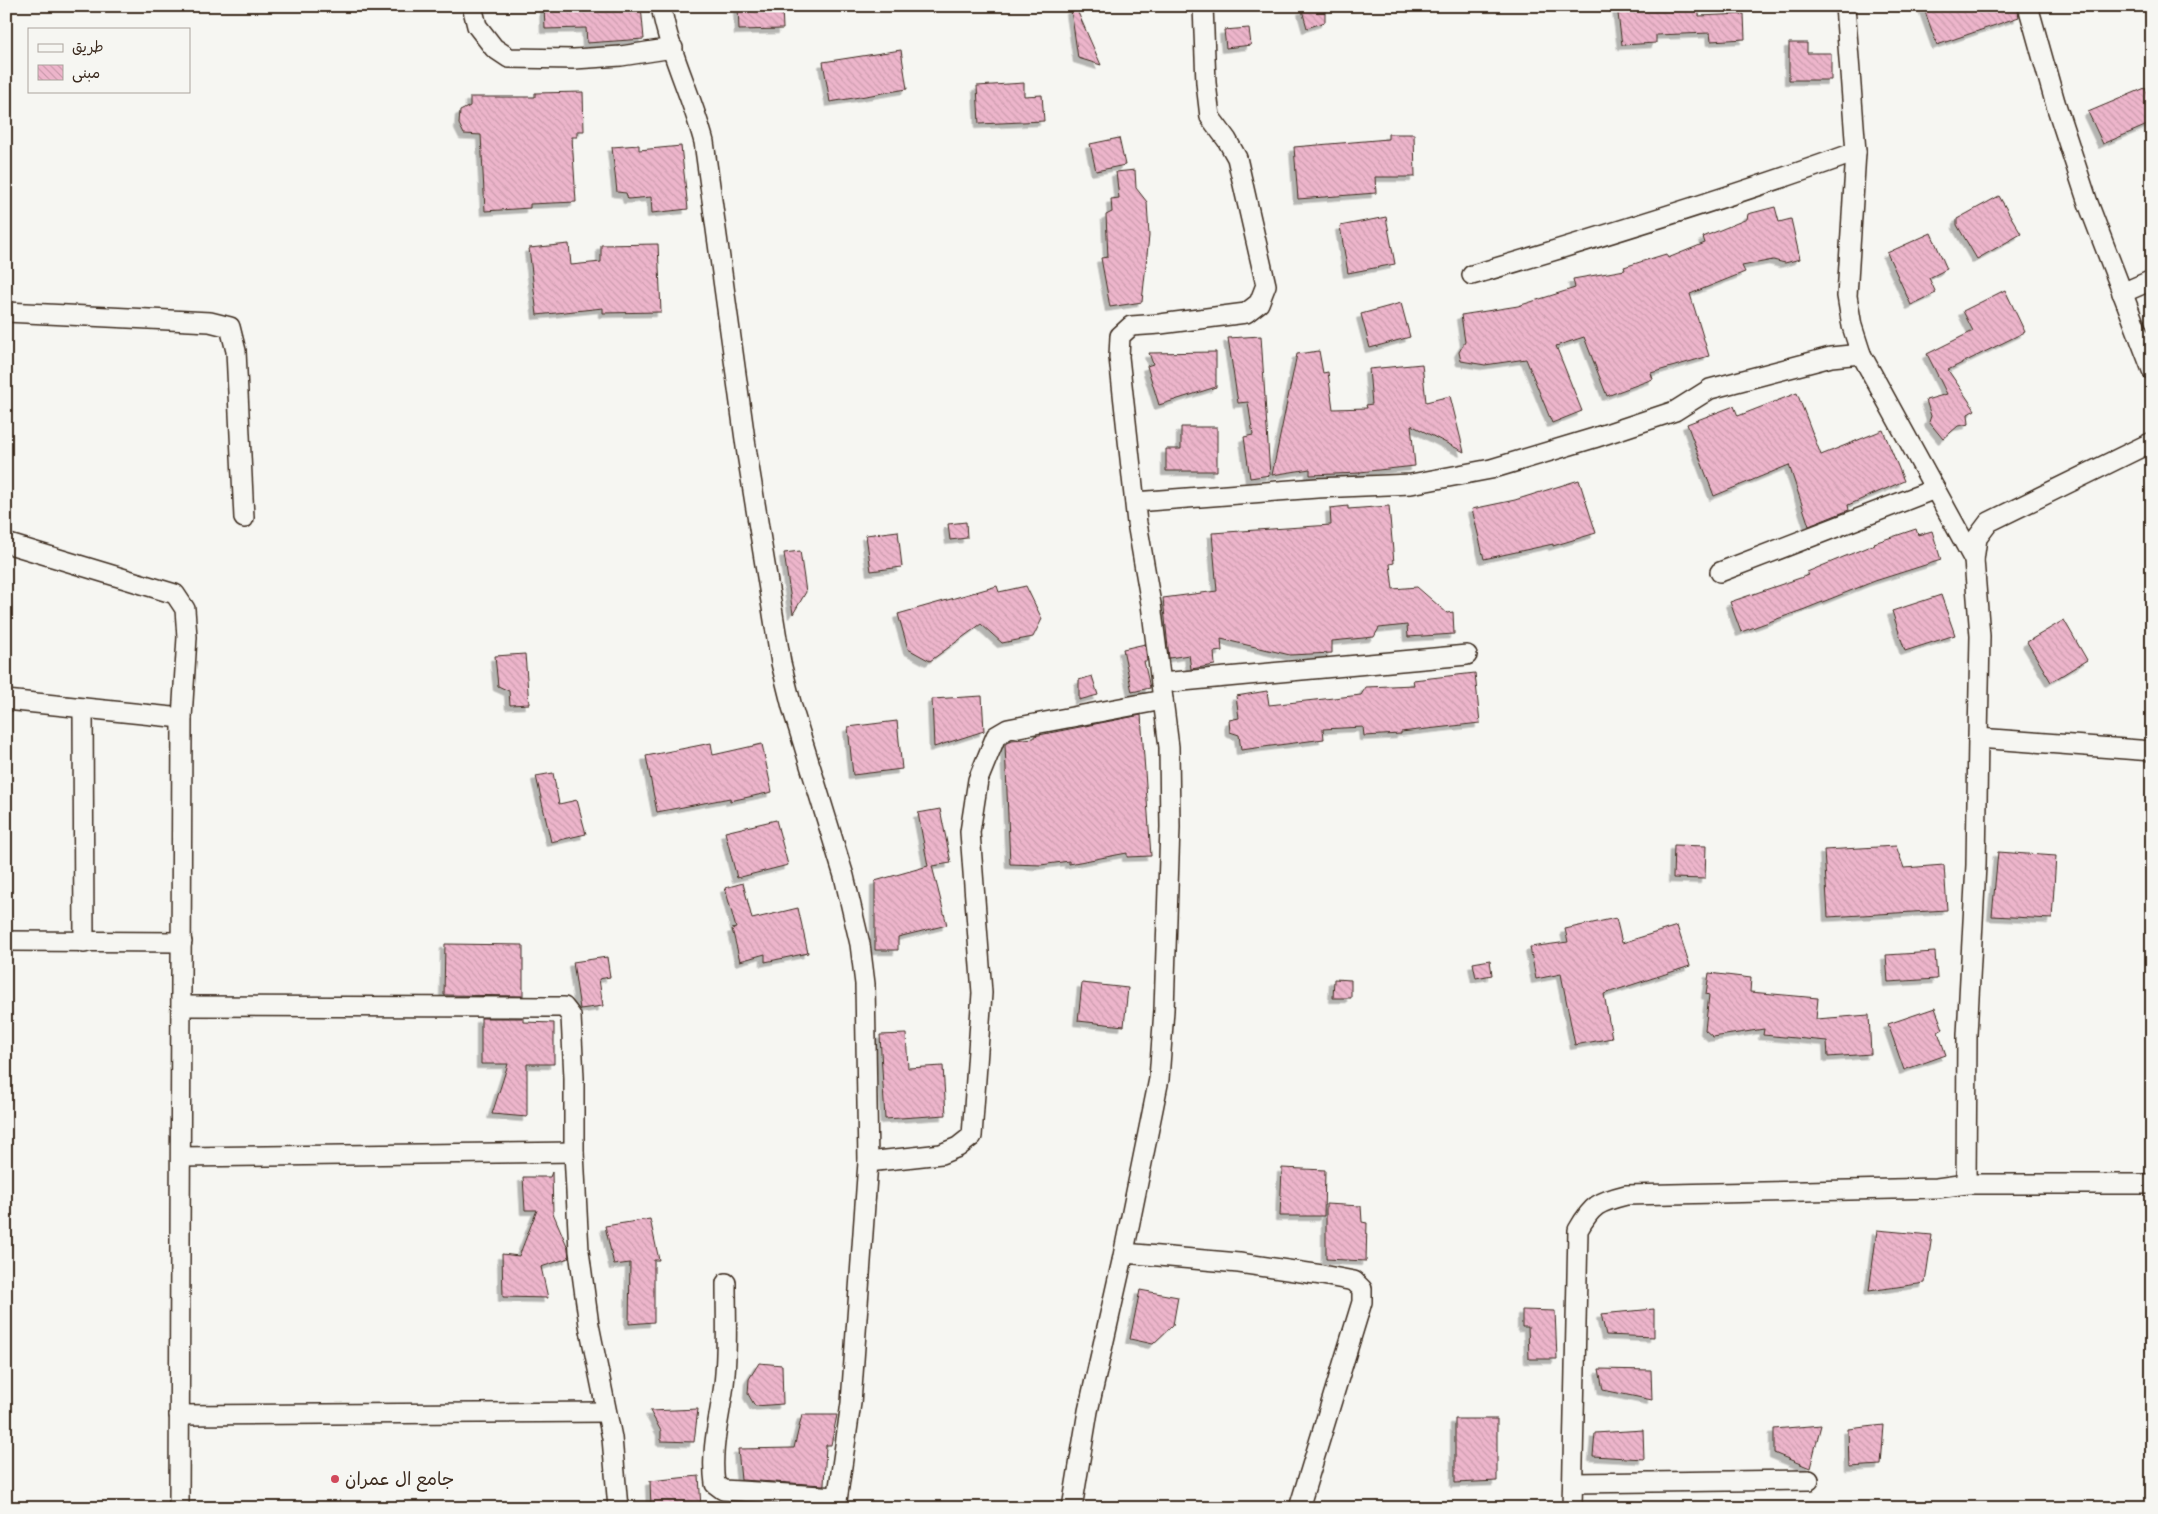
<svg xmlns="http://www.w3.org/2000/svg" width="2158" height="1514" viewBox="0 0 2158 1514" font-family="'Indie Flower','Playpen Sans Arabic',sans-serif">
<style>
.building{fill:url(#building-back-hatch);stroke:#3b2a1e;filter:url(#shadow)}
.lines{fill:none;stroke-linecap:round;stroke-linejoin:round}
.street-casing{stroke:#3b2a1e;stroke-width:22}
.street{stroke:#f6f6f2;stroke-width:19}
.poi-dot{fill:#d1495b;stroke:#f6f6f2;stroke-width:2}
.labels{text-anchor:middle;stroke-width:4.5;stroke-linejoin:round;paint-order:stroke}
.poi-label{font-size:18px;fill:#3b2a1e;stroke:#f6f6f2;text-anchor:start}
</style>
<defs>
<pattern id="building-back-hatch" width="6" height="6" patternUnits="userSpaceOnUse" patternTransform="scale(1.25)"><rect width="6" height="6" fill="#edb5cb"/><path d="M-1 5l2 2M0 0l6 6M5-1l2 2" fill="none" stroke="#cc9cae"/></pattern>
<filter id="shadow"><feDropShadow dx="-4.5" dy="4.5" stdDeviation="0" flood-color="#0004"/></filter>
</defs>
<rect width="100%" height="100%" fill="#f6f6f2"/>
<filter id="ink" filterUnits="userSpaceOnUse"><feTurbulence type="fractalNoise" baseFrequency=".02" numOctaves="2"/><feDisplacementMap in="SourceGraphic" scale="10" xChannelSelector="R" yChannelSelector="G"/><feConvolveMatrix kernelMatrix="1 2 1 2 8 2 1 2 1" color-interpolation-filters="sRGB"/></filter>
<g filter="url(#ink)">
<g class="building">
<polygon points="544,6 641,6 644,39 587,43 586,28 545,29"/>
<polygon points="738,6 782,6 783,29 739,30"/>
<polygon points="1325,6 1325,22 1307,28 1302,10"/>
<polygon points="1617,6 1699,6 1699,16 1744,14 1745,39 1711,41 1710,33 1656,35 1656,43 1622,45"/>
<polygon points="1923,6 2017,6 2019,17 1937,45"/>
<polygon points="1076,8 1101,65 1078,58 1071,10"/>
<polygon points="1249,28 1251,45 1226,48 1224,30"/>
<polygon points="1789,43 1807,43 1807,53 1831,53 1831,80 1789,80"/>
<polygon points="901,50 907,89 830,102 823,62"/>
<polygon points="1024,83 1024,96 1042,95 1044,121 979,124 977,86"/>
<polygon points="2145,88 2152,106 2152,123 2103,144 2088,112"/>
<polygon points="583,92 584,131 577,131 577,137 572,137 576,202 530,204 530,208 485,211 481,135 464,134 459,124 460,111 470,106 470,97 535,97 535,93"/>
<polygon points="1388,134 1414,134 1415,177 1375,177 1376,193 1298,199 1294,147 1388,139"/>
<polygon points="1119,138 1125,165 1096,171 1090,144"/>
<polygon points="639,145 639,150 681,146 688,209 652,213 651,197 628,199 626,193 617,192 612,147"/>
<polygon points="1135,170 1136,188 1147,202 1149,236 1142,302 1110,307 1101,258 1108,257 1106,215 1112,212 1111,199 1119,198 1116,172"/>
<polygon points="1999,196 2021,234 1977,259 1957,225 1957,219"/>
<polygon points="1775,207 1779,222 1791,219 1800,259 1785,263 1773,260 1742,266 1745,272 1690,294 1709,356 1651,373 1653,379 1607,396 1584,337 1556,346 1582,411 1552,423 1526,359 1485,365 1461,361 1459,352 1465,342 1461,315 1518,306 1575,288 1573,279 1625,270 1624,267 1666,254 1668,258 1705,243 1703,237 1747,219 1748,214"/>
<polygon points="1386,217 1395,264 1348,273 1340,226"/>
<polygon points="1931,233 1947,269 1929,278 1936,293 1911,305 1887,253"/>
<polygon points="569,244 571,265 601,262 601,245 658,244 661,312 603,313 603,308 537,315 529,248"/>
<polygon points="2005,290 2025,332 1948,370 1975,410 1968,414 1969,424 1958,426 1943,439 1929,422 1931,416 1926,400 1947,394 1927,354 1973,331 1963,311"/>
<polygon points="1401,303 1410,337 1370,348 1361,314"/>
<polygon points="1261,336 1270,475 1250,478 1244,437 1253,435 1248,402 1238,403 1228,338"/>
<polygon points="1319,351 1323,373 1328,372 1333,409 1367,408 1366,405 1372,404 1369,369 1422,364 1426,402 1450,396 1464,452 1411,425 1415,466 1360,472 1360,473 1310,475 1310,469 1272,475 1297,354"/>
<polygon points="1216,352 1216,387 1159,405 1147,366 1153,364 1149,353"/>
<polygon points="1797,393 1821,455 1883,430 1904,481 1848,505 1849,510 1809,526 1789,465 1714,496 1687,424 1734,406 1738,416"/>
<polygon points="1181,427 1217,427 1217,471 1166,471 1166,449 1181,449"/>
<polygon points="1579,480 1596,533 1553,546 1553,544 1484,559 1472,509 1515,500"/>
<polygon points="1348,506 1348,509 1389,506 1394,563 1390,564 1393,589 1417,587 1447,613 1453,612 1454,634 1408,637 1407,625 1379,628 1374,637 1332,641 1332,653 1290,655 1221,639 1222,651 1214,652 1215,665 1191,669 1189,655 1169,658 1163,598 1217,591 1212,533 1331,525 1330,508"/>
<polygon points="966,522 967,538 950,540 948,524"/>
<polygon points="1916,529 1918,535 1932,531 1941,560 1875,581 1805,609 1741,632 1730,602 1809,575 1807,572 1875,544 1874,543"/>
<polygon points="898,531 902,567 871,571 866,535"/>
<polygon points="800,551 806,592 793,614 784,553"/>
<polygon points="997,586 999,592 1026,586 1042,619 1033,637 1002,643 981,624 930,661 908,649 898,614"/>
<polygon points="1941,595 1955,635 1905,651 1892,611"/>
<polygon points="2064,620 2087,660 2051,682 2027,642"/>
<polygon points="1145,644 1147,661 1144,661 1150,688 1132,692 1123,649"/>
<polygon points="525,654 529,704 510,705 509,691 498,686 495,656"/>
<polygon points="1475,673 1480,723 1401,732 1401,734 1364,736 1363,727 1323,729 1324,739 1241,750 1239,735 1230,732 1229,720 1239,718 1236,696 1267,691 1269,705 1361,695 1366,687 1414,685 1413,680"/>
<polygon points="1092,676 1098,695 1079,700 1079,680"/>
<polygon points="982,696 984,731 934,747 932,699"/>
<polygon points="1141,715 1151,856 1127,857 1127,853 1069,864 1069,861 1041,865 1010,864 1005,744 1012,740 1034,738 1034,736"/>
<polygon points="897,721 902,769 853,775 848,727"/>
<polygon points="711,743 713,755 762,744 772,792 730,801 730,798 657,812 646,756"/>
<polygon points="553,773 559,804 577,800 586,834 551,842 536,776"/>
<polygon points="940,809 951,863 932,866 947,925 898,937 898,950 875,950 875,881 928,866 918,813"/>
<polygon points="776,820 788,865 737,878 725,832"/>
<polygon points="1674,845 1706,846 1705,879 1673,878"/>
<polygon points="1896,846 1904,868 1944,865 1947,910 1828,917 1824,850"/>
<polygon points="1998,852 2056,856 2052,919 1992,916"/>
<polygon points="743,883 752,919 798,908 808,953 765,962 765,954 740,961 732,929 736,928 725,888"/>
<polygon points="1616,918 1622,943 1677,926 1690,966 1604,994 1612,1038 1575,1045 1561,974 1536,979 1530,947 1568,942 1565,929"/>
<polygon points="445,944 523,945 523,996 444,995"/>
<polygon points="1935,952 1937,979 1888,982 1886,955"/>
<polygon points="607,957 610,977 599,979 603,1006 580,1009 573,962"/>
<polygon points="1490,960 1492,975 1476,978 1473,963"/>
<polygon points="1709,973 1751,978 1750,992 1818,998 1816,1019 1869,1015 1871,1054 1828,1057 1827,1041 1763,1035 1764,1029 1713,1037 1705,1030 1709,995 1706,994"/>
<polygon points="1334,979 1351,980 1351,998 1333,998"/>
<polygon points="1082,983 1128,988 1124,1026 1078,1021"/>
<polygon points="1935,1008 1943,1029 1938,1032 1946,1055 1904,1070 1888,1024"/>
<polygon points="481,1018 523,1018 523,1022 554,1023 554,1064 527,1064 527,1117 492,1114 508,1064 481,1064"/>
<polygon points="906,1034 908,1068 943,1066 946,1115 885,1119 880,1035"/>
<polygon points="1282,1168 1325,1170 1324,1216 1280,1216"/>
<polygon points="552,1172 553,1213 568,1248 569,1258 541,1267 548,1298 503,1297 502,1254 519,1256 537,1210 525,1210 523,1177 550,1177"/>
<polygon points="1326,1204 1361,1206 1362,1222 1367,1223 1366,1261 1326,1259"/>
<polygon points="650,1219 659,1260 654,1260 654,1322 629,1324 630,1263 614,1265 605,1226"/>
<polygon points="1877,1230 1932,1235 1925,1283 1869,1291"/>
<polygon points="1140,1290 1178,1297 1173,1325 1153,1344 1130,1339"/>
<polygon points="1654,1309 1654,1337 1606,1335 1601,1314"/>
<polygon points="1522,1310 1555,1311 1557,1359 1529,1359 1528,1327 1522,1327"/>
<polygon points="759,1363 782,1365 783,1404 755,1406 748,1394 749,1379"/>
<polygon points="1599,1369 1651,1370 1652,1400 1603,1390"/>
<polygon points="698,1409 694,1442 661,1441 661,1431 650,1411"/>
<polygon points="802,1415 837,1415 831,1445 826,1445 824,1485 741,1480 738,1449 794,1448"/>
<polygon points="1455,1419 1497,1419 1497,1481 1455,1483"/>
<polygon points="1821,1425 1810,1468 1774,1453 1774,1429"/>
<polygon points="1884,1425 1881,1465 1849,1467 1848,1429"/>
<polygon points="1643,1430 1644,1459 1593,1456 1595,1433"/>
<polygon points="699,1476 701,1508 651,1508 650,1481"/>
</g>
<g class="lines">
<g class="street-casing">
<g id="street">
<polyline points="472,6 477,26 494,48 509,58 574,59 621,56 673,48"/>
<path d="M 661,6 C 669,53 692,96 704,142 L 747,454 L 781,663 L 792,707 L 844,876 L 860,944 L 865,984 L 868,1162 L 851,1403 L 836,1508"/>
<polyline points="1845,6 1856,152 1847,296 1852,326 1861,354 1974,560"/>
<polyline points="2028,6 2055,102 2088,203 2152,370"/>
<path d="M 1472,275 C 1601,237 1729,198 1856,152"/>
<polyline points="2122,293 2152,280"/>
<polyline points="6,312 210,322 230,327 236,351 244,518"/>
<polyline points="1135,502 1317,488 1411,484 1491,469 1594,438 1675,411 1710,389 1831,357 1861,354"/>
<polyline points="6,543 175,594 185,609 187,637 182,718 179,1508"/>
<polyline points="1720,572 1935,489"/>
<polyline points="1161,683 1467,655"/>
<polyline points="6,700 182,718"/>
<polyline points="83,708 84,943"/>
<polyline points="1978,738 2152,751"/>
<polyline points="6,941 182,942"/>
<polyline points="182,1006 550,1007 564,1007 571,1016 574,1078 574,1152 579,1251 589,1325 612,1438 618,1508"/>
<polyline points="181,1157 574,1152"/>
<polyline points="868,1162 941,1154 958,1147 972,1136 982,993 970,832 978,780 996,736 1008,729 1163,700"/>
<polyline points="1966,1184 1967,1035 1976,865 1978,738 1980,636 1974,560 1977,538 1989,522 2152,442"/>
<polyline points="1124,1253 1239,1263 1322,1275 1354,1281 1362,1289 1362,1302 1299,1508"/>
<path d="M 726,1283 C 726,1317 728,1351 724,1384 C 720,1417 710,1449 715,1484 L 723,1490 L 837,1497"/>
<polyline points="179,1415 606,1412"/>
<polyline points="1573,1483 1809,1480"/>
<polyline points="1072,1508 1088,1411 1122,1261 1159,1079 1164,1010 1170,827 1169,747 1151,604 1137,523 1119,357 1120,336 1131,326 1160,324 1246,313 1259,303 1266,285 1237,158 1227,140 1210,117 1206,83 1203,6"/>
<path d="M 1572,1508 L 1578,1230 C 1592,1205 1598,1202 1626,1195 L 1937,1188 L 1966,1184 L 2152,1184"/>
</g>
</g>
<use href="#street" class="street"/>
</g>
</g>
<circle class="poi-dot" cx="335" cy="1479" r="5"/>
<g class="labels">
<g class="poi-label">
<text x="345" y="1485">جامع ال عمران</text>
</g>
</g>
<rect width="2158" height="1514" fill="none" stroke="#f6f6f2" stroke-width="25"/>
<rect x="12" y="12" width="2133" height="1489" fill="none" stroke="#3b2a1e" stroke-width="2" filter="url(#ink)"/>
<rect x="28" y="28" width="162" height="65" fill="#f6f6f2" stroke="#aba49d"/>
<rect x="38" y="44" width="25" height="8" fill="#f6f6f2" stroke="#aba49d"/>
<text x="72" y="52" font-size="15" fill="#3b2a1e">طريق</text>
<rect x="38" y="65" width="25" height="15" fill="url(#building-back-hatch)" stroke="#aba49d"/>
<text x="72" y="78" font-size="15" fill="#3b2a1e">مبنى</text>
</svg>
